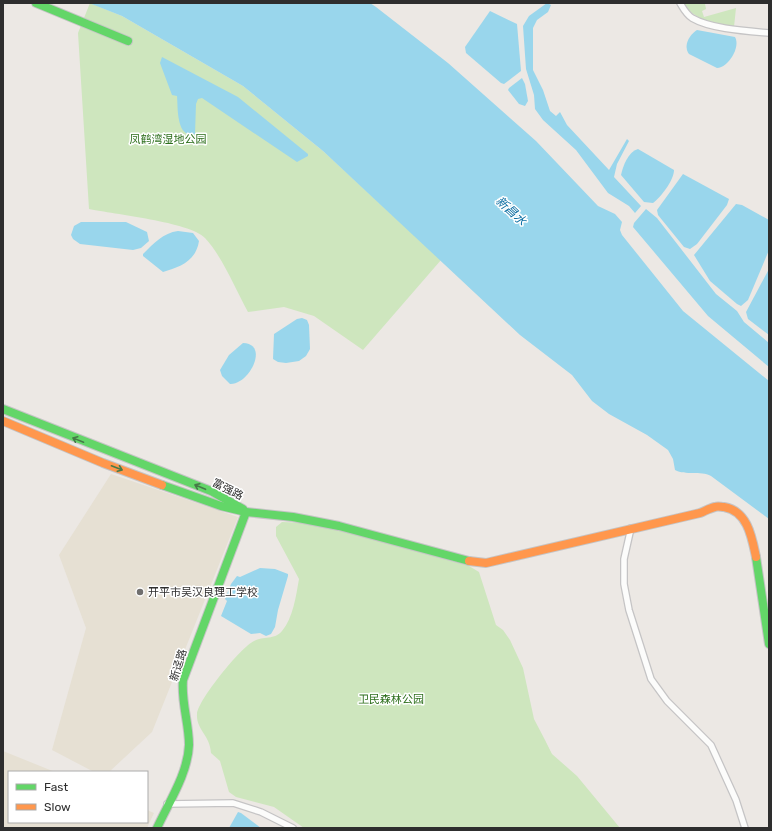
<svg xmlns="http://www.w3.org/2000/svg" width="772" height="831" viewBox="0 0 772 831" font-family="Rubik,'Noto Sans SC',sans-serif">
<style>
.education{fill:#e6e0d3}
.green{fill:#cee6be}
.water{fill:#99d6ec}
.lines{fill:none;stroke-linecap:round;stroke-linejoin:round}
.street-casing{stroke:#c5c4c5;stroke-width:8}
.fast-casing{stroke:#c5c4c5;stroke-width:10}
.slow-casing{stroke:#c5c4c5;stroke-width:10}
.street{stroke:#fcfcfb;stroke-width:5.5}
.fast{stroke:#63d668;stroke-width:8}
.slow{stroke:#ff974d;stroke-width:8}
.oneway{stroke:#467a48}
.poi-dot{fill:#706f6e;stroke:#fff;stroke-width:1.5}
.labels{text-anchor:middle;stroke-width:3;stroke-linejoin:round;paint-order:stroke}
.park-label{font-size:11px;fill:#2c6e1b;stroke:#fff}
.street-label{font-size:11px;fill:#2e2e2e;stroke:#fff}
.poi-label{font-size:11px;fill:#2e2e2e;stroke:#fff;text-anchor:start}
.water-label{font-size:12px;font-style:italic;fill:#0d6fa3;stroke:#fff}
</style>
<rect width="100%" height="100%" fill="#ece8e4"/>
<g class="education">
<polygon points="111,474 238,517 152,732 109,772 94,772 52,750 86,628 59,555"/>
<polygon points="3,751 55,772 9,772 9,822 147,822 147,810 154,813 147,828 3,828"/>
</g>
<g class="green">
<path d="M 90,3 L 122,16 L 243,86 L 323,151 L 441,260 L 363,350 L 314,316 L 284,307 L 248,312 C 236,290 222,256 205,238 C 190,222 113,214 89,209 L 78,33 Z"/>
<path d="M 683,3 L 709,3 L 705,4 L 706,9 L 702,11 L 704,17 L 736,8 L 734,27 C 713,22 695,21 683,3 Z"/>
<path d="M 282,522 L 307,523 L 337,529 L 469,566 L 479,572 L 496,625 L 503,630 L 510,640 L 523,668 L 534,719 L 545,740 L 552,754 L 577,776 L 620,828 L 304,828 L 274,807 L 236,797 L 229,792 L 220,761 L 211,753 C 210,735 196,730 197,714 C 198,700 241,647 254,641 C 263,636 275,640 282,631 C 293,618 296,596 299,579 L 276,536 L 276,527 Z"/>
</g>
<g class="water">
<path d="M 89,3 L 370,3 L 376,7 L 448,63 L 536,141 L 598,206 L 615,214 L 622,222 L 620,230 L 622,235 L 683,311 L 769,381 L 769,519 L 711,476 C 700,470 686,476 675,470 L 673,459 L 668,450 L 647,435 L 609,414 L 592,401 L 572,375 L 520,335 L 323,151 L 243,86 L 122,16 Z"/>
<polygon points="547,3 551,5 548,12 537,20 533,28 533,70 543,90 550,111 556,116 560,112 567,125 609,170 627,139 629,141 617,164 614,177 641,206 635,213 629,206 608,193 576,150 543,120 535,109 534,95 526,69 523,26 529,16"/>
<polygon points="490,11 517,24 521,71 504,84 501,83 466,53 465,47"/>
<path d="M 697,30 L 735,37 C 741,47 728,68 717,68 L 689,54 C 683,46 689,35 697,30 Z"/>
<path d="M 162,57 L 238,97 L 308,154 L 308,156 L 297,162 L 202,98 L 198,99 L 196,104 L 195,134 C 176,139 178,107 177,96 L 172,95 L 160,63 Z"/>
<polygon points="522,78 525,84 528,101 525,106 519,104 508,90 509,88"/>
<path d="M 638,149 L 674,170 C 674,180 661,197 653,203 L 644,202 L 621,175 C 623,166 628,152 638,149 Z"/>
<polygon points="683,174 729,199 727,205 697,244 690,249 684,247 658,215 657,210"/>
<polygon points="736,204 742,205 769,220 769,250 748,300 741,306 737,304 710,281 694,255"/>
<polygon points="646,209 657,218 716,294 737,311 744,322 769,343 769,367 708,316 633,227 634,223"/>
<polygon points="81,222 126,222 147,232 149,241 141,248 133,250 80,244 73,239 71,235 74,226"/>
<path d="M 178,231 L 193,233 L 199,241 C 196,261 180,267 163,272 L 143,256 L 143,254 C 154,243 163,233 178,231 Z"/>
<polygon points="769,269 769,335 748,319 746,312"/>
<polygon points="302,318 307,320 309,325 310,349 306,356 299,361 286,363 278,362 273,359 274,334 297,319"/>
<path d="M 243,343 C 270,344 249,385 230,384 L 222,376 L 220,370 L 229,355 Z"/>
<polygon points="260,568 275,569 288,574 288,576 278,610 275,627 271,634 266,636 260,633 251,634 221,616 227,601 225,599 231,584 237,576 240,577"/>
<polygon points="238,812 241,813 261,828 229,828"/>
</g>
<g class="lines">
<g class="street-casing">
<g id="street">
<path d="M 680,3 C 683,8 686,14 692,18 C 711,29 746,31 769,33"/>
<polyline points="631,528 624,559 624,584 629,610 651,679 667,701 711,745 736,800 745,828"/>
<polyline points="167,804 233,803 261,812 293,828"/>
</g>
</g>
<g class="fast-casing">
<g id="fast">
<polyline points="36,3 128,41"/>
<polyline points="3,409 211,491 243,509"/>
<polyline points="162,485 221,506 246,512 293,517 339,526 469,561"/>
<polyline points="756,557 769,644"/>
<path d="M 157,828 C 169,802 188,773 189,745 C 189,723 181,702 183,680 L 246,512"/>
</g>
</g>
<g class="slow-casing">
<g id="slow">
<polyline points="3,421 103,463 162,485"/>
<path d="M 469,561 L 486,563 L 700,513 C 705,511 710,508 715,507 C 718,506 721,507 724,507 C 748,511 752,538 756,557"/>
</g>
</g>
<use href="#street" class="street"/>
<use href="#fast" class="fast"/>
<use href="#slow" class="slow"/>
</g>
<defs><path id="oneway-shaft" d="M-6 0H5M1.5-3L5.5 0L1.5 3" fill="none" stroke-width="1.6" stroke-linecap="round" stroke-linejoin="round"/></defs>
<g class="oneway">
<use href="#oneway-shaft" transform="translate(78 440) rotate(-158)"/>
<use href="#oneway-shaft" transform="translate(117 468) rotate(21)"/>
<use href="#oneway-shaft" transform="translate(200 487) rotate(-157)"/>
</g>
<circle class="poi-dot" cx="140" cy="592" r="4"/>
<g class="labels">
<g class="park-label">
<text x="168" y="143">凤鹤湾湿地公园</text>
<text x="391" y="703">卫民森林公园</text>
</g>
<g class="street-label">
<text transform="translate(228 489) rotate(27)" y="4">富强路</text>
<text transform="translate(178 665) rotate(-73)" y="4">新迳路</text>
</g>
<g class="poi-label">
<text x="148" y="596">开平市吴汉良理工学校</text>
</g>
<g class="water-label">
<text transform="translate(511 211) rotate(43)" y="4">新昌水</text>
</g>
</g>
<rect width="772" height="831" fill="none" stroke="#2e2e2e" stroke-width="8"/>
<rect x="8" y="771" width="140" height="52" fill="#ffffff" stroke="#ababab"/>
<rect x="16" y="784" width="20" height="6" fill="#63d668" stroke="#ababab"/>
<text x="44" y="791" font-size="12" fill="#2e2e2e">Fast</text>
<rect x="16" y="804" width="20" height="6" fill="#ff974d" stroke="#ababab"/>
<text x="44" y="811" font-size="12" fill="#2e2e2e">Slow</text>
</svg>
